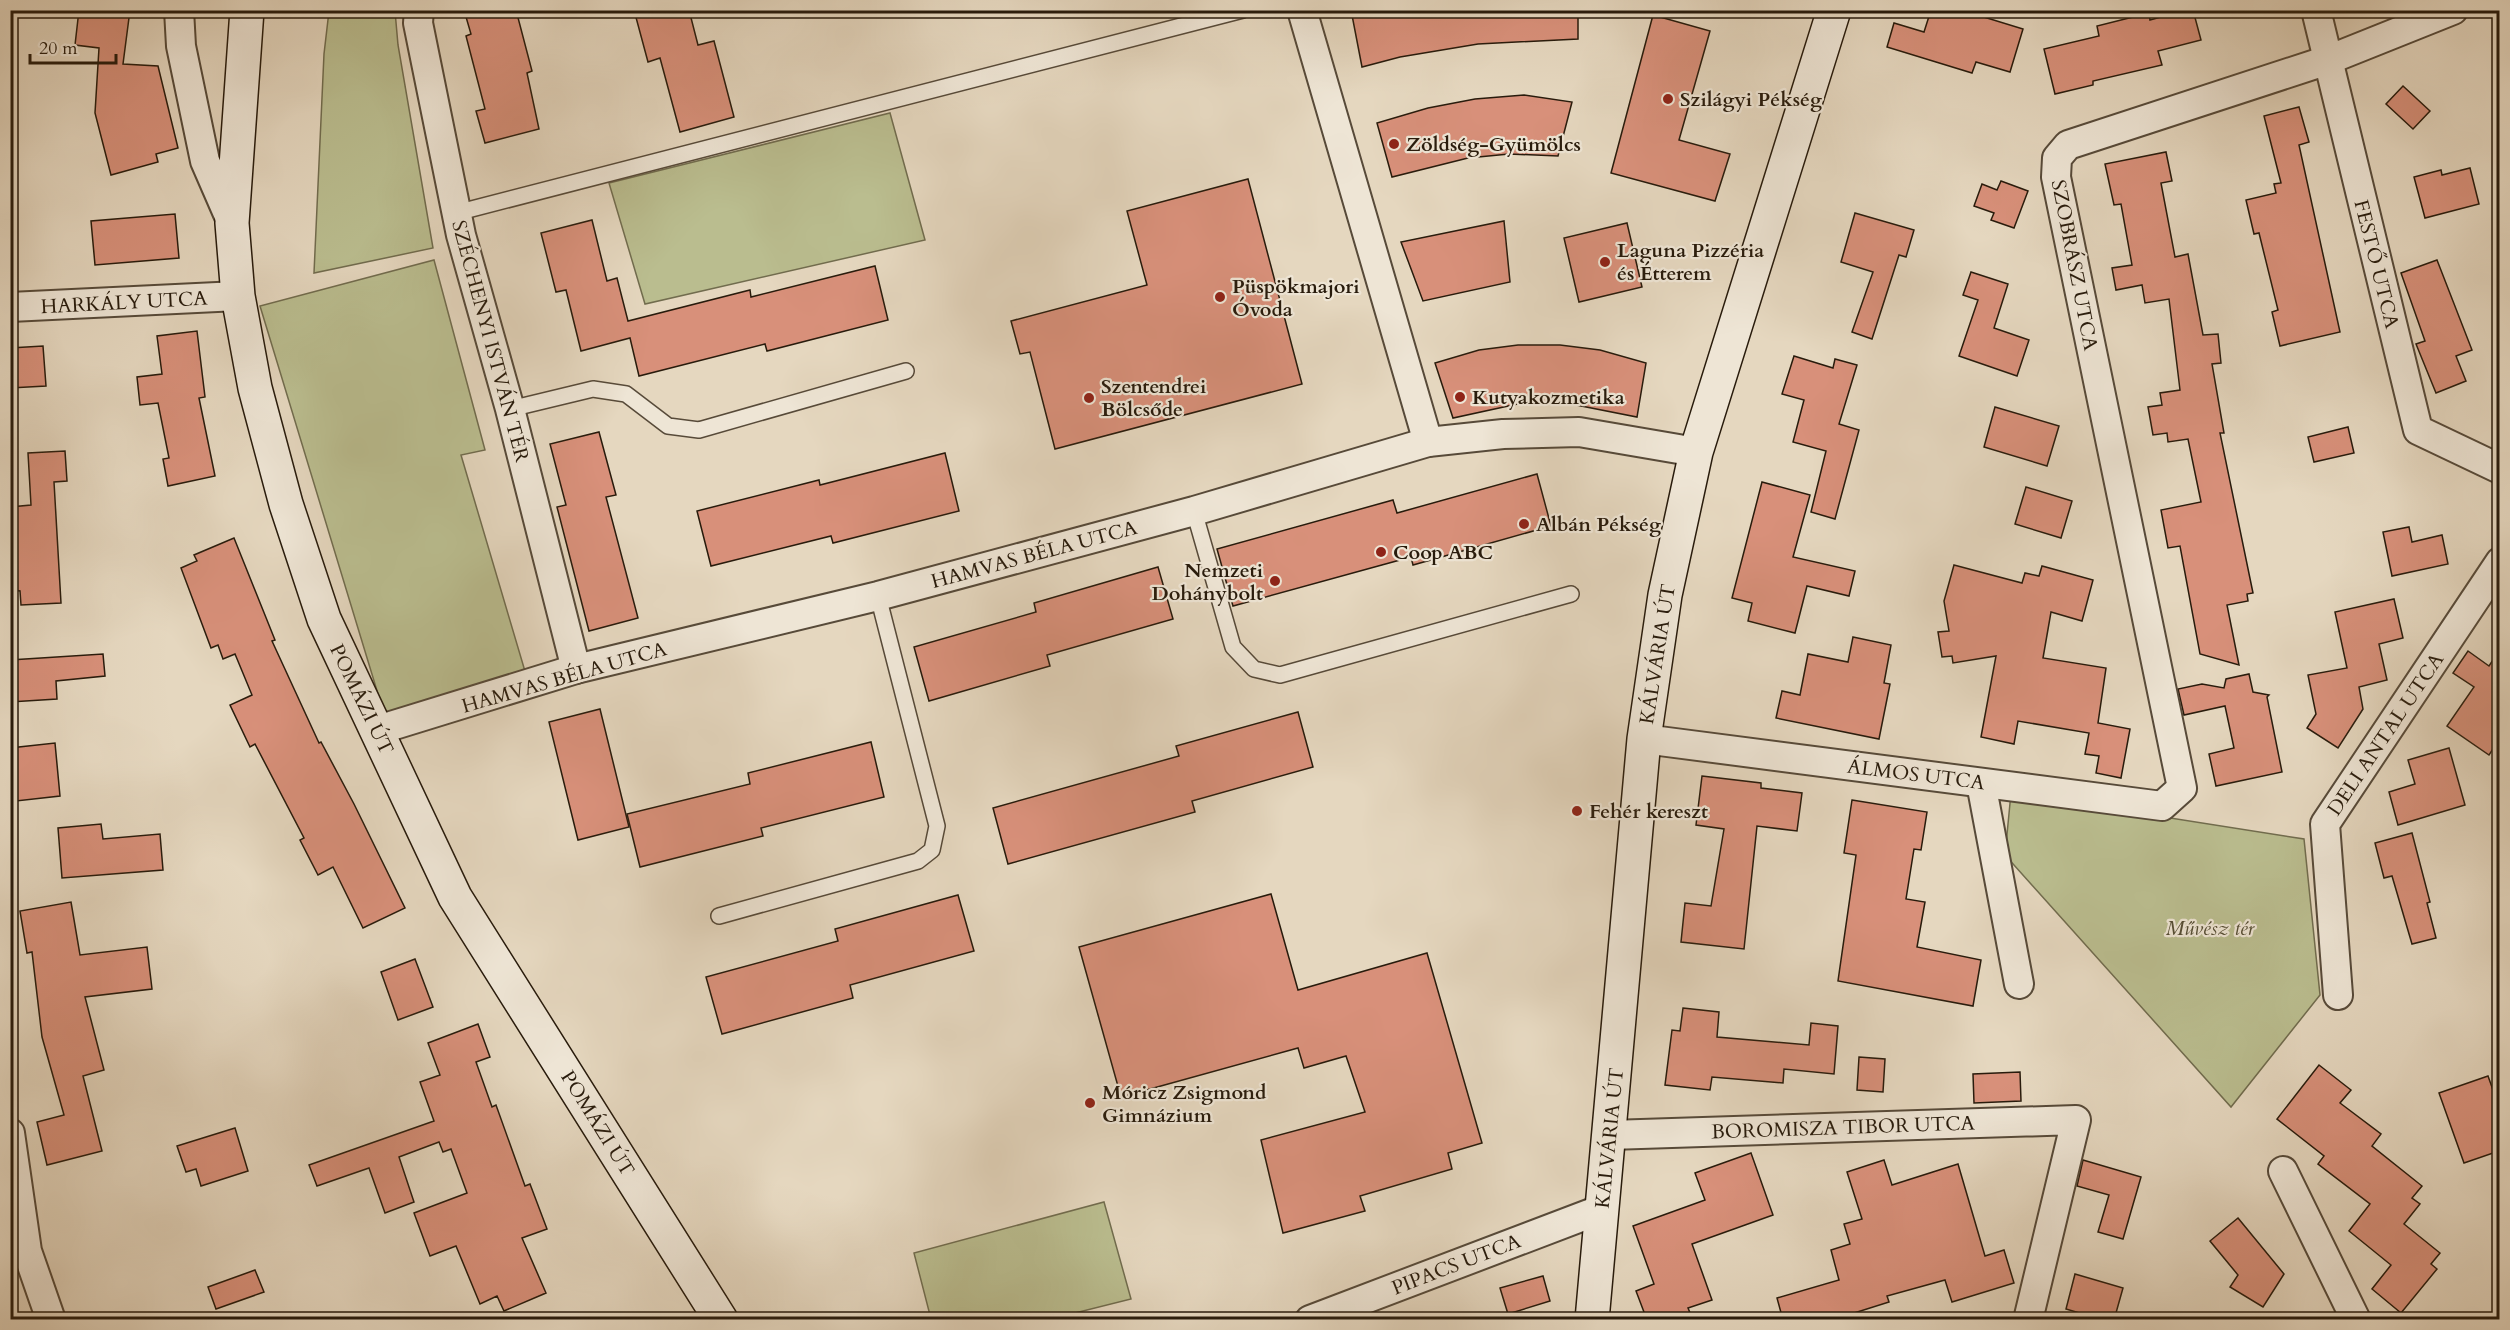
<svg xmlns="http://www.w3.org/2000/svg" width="2510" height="1330" viewBox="0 0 2510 1330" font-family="Cardo,serif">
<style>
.green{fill:#babd8f;stroke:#716c4e;stroke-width:1.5}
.building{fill:#d8907a;stroke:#281b0c;stroke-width:1.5}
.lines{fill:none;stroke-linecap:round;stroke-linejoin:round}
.lane-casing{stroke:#574a39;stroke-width:18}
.street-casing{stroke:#574a39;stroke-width:32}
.secondary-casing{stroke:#281b0c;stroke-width:36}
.lane{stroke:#eee5d5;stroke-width:15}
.street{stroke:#eee5d5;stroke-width:28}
.secondary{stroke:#eee5d5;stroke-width:33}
.poi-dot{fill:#8f2418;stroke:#eee5d5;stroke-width:2}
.labels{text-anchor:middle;stroke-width:4.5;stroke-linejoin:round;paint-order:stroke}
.poi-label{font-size:20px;font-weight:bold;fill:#281b0c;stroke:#eee5d5;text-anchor:start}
.street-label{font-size:20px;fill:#281b0c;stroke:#eee5d5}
.park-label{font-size:20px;font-style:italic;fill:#544c33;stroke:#eee5d5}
</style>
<rect width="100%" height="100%" fill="#e5d7bf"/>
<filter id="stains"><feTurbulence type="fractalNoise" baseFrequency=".00333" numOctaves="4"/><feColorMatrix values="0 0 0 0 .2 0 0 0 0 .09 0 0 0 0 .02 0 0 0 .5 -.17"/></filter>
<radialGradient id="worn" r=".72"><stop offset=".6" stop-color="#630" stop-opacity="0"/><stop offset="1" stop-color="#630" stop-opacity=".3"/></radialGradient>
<g class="green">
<polygon points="329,11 395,11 398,45 433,248 314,273 324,54"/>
<polygon points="890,113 925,240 645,304 609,183"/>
<polygon points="434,260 485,450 461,455 527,678 385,717 260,306"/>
<polygon points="2011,793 2304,839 2320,995 2231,1107 2005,855"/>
<polygon points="1104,1202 1131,1299 1051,1319 931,1319 914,1253"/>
</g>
<g class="building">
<polygon points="79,10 130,10 123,64 158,66 178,148 156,154 158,162 111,175 95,113 99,48 75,45"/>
<polygon points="464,10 516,10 532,71 527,73 539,129 485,143 476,111 485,109 466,36 471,34"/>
<polygon points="634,10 689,10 698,45 714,41 734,117 680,132 660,58 648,62"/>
<polygon points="1351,10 1578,10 1578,39 1478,44 1400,57 1362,67"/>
<polygon points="1931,10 1961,10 2023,29 2010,72 1976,62 1972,73 1887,47 1894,23 1924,32"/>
<polygon points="2186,10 2193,10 2201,40 2158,51 2162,65 2093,81 2093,85 2055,94 2044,49 2099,36 2097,26 2149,13 2150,20"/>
<polygon points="1653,15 1710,31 1679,140 1730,154 1715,201 1611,173"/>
<polygon points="2403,86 2430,111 2413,129 2386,104"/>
<polygon points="1524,95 1572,102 1558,156 1509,154 1468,158 1392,177 1377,123 1428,108 1475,99"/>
<polygon points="2299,107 2309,142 2299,145 2340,332 2280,346 2272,312 2278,310 2259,233 2254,234 2246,200 2276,193 2274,184 2281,183 2264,116"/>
<polygon points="2166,152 2172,181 2161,183 2175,257 2188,254 2203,335 2218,334 2221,363 2212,364 2224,433 2220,433 2253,593 2247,594 2248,601 2227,605 2239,665 2200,654 2180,546 2168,548 2161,510 2201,502 2188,439 2168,442 2167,433 2153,435 2148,407 2162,405 2160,393 2180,390 2169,299 2145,303 2142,285 2116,290 2112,268 2132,265 2121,204 2114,205 2105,164"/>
<polygon points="2470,168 2479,204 2425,218 2414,177 2441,170 2442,175"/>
<polygon points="1248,179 1302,384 1055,449 1030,352 1020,354 1011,321 1147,285 1127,211"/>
<polygon points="2001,181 2028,191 2014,228 1991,220 1994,213 1974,206 1982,184 1997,190"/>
<polygon points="1855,213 1914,230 1906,257 1899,255 1872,339 1852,332 1873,272 1841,262"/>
<polygon points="175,214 179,258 95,265 91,221"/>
<polygon points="592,220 607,281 617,278 628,321 750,290 751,297 875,266 888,320 767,351 765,344 639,376 630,338 581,351 566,290 556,292 541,233"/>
<polygon points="1504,221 1510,282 1423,301 1401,242"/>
<polygon points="1627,223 1642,287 1579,302 1564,238"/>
<polygon points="2437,260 2472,350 2456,356 2466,381 2436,393 2416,344 2425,341 2401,273"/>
<polygon points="1971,272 2008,284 1994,328 2029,340 2017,376 1959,356 1978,300 1963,295"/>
<polygon points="197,331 205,397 199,398 215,476 168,486 163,459 169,458 158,403 140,405 137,377 162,374 157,336"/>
<polygon points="1518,345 1560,345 1600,350 1646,363 1637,417 1561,402 1522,403 1453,418 1435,363 1479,350"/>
<polygon points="43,346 46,386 10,388 10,348"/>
<polygon points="1794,356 1833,368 1835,359 1857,365 1839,424 1859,430 1835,519 1811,512 1826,451 1793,442 1804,400 1782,394"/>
<polygon points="1995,407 2059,426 2047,466 1984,447"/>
<polygon points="2348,427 2354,453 2314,462 2308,437"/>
<polygon points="599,432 616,495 606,497 638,618 589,631 557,507 566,505 550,444"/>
<polygon points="65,451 67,481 54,482 61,603 21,605 20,591 13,590 10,576 10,507 31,505 28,453"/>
<polygon points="945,453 959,511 833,543 831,536 711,566 697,511 819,480 820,485"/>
<polygon points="1537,474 1551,526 1413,565 1411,557 1233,606 1217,549 1393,500 1397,513"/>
<polygon points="1762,482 1810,495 1793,557 1855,571 1849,596 1807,586 1795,633 1748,621 1752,603 1732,598"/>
<polygon points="2026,487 2072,501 2061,538 2015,524"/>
<polygon points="2409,527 2412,542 2442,535 2448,564 2392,576 2383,532"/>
<polygon points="234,538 275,640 272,641 319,743 321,742 354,804 405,908 363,928 333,867 318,875 300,840 304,838 255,744 250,747 230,705 252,695 235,654 223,659 218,645 211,648 181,568 197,561 194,555"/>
<polygon points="1954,565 2022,583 2025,573 2039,576 2042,566 2093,580 2082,621 2051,612 2043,658 2106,668 2098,723 2130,729 2121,778 2096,773 2099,756 2085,754 2089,733 2018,721 2014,744 1981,737 1996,656 1953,663 1952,656 1942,657 1938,632 1949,631 1944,601"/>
<polygon points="1158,567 1173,619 1047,655 1050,666 929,701 914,647 1036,612 1034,603"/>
<polygon points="2394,599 2403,638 2379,644 2387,680 2359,687 2363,709 2338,748 2307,728 2316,714 2308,675 2347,668 2335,612"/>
<polygon points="1853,637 1891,645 1884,683 1890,684 1879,739 1776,718 1782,691 1800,695 1808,654 1848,662"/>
<polygon points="2468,651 2489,666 2499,651 2499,740 2489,755 2447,726 2474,687 2453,673"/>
<polygon points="103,654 105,676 56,681 57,699 10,702 10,660"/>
<polygon points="2249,674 2253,692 2269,695 2267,697 2282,772 2216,786 2209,754 2234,748 2225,706 2184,715 2178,689 2202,684 2224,688 2226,679"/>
<polygon points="600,709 629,827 578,840 549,722"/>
<polygon points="1298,712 1313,767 1192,801 1195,812 1008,864 993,808 1179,756 1176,746"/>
<polygon points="871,742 884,797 761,828 763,836 640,867 627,814 750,784 748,773"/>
<polygon points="55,743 60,796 16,801 10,748"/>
<polygon points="2449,748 2465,805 2398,825 2389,792 2415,784 2408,760"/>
<polygon points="1702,776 1761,783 1761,788 1802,793 1797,831 1757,826 1744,949 1681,942 1685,903 1711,906 1724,829 1696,825"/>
<polygon points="1852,800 1927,812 1921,850 1914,849 1906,899 1925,902 1917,947 1981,960 1973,1006 1838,981 1856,855 1844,853"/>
<polygon points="101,824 103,839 160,834 163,870 62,878 58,828"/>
<polygon points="2412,833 2430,902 2427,903 2436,938 2412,944 2392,876 2384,878 2375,843"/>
<polygon points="1271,894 1298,990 1427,953 1482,1143 1448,1153 1452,1169 1360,1196 1365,1211 1283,1233 1261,1140 1365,1112 1346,1056 1304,1068 1298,1048 1121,1097 1079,947"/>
<polygon points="958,895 974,951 850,985 853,998 722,1034 706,977 838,941 835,929"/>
<polygon points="71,902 80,955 147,947 152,989 85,997 104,1070 83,1076 102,1151 47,1165 37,1122 64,1115 42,1037 32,952 27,953 20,911"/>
<polygon points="415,959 433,1007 398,1020 381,972"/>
<polygon points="1683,1008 1719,1012 1717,1037 1809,1045 1811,1023 1838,1026 1834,1074 1784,1069 1783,1083 1712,1077 1710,1090 1665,1085 1672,1030 1680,1031"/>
<polygon points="478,1024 490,1057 476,1062 492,1107 496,1105 525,1186 530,1184 547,1229 522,1238 546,1293 504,1311 497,1296 480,1304 456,1246 430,1256 414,1213 467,1193 451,1149 443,1152 439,1142 399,1157 414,1202 385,1213 369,1168 317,1186 309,1165 434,1121 420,1082 440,1075 428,1043"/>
<polygon points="1859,1057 1885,1059 1883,1092 1857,1090"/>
<polygon points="2319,1065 2351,1090 2340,1103 2381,1134 2372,1146 2422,1186 2412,1198 2420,1204 2404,1224 2440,1253 2431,1264 2437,1269 2401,1313 2372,1289 2391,1265 2349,1231 2370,1204 2318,1164 2324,1156 2277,1119"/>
<polygon points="2020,1072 2021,1101 1974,1103 1973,1074"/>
<polygon points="2488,1076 2499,1107 2499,1151 2464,1163 2439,1093"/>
<polygon points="235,1128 248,1171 201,1186 196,1169 186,1172 177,1146"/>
<polygon points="1751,1153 1773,1215 1692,1244 1712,1300 1688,1308 1693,1320 1647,1320 1636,1291 1654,1284 1633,1226 1705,1200 1695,1173"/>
<polygon points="1884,1160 1892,1185 1958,1164 1985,1256 2004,1250 2014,1283 1952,1302 1945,1280 1887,1296 1889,1302 1832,1320 1783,1320 1777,1298 1839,1280 1831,1250 1850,1244 1844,1224 1862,1219 1847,1172"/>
<polygon points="2083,1160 2141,1177 2123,1239 2098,1232 2109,1195 2077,1186"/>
<polygon points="2238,1218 2284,1274 2263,1307 2230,1287 2238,1275 2210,1241"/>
<polygon points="255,1270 264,1292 216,1309 208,1287"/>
<polygon points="2075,1274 2123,1288 2114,1320 2103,1320 2066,1309"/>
<polygon points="1543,1276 1550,1301 1508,1314 1500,1288"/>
</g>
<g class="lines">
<g class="lane-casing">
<g id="lane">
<polyline points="456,213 1243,10"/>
<polyline points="510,409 593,389 626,394 668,426 699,430 906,371"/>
<polyline points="1194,511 1233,647 1254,669 1280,675 1571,594"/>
<polyline points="719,916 918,861 932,850 937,826 878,596"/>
</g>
</g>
<g class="street-casing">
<g id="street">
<polyline points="179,10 181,46 205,161 232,223"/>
<polyline points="419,10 418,23 461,235 510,409 576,669"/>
<polyline points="1302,10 1428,442"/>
<polyline points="2316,10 2418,430 2500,469"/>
<polyline points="10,307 238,296"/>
<polyline points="378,730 576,669 878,596 1194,511 1428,442 1503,434 1579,432 1696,452"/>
<polyline points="1644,739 2162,806 2182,788 2056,177 2057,158 2068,145 2328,60 2453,10"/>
<polyline points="1981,783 2019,984"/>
<polyline points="2338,995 2325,824 2500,562"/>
<polyline points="10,1133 27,1251 51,1320"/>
<polyline points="1610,1135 2076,1120 2028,1320"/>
<polyline points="2283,1171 2356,1320"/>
<polyline points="1310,1320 1602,1209"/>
</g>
</g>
<g class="secondary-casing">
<g id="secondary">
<polyline points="247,10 232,223 238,296 255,388 286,504 324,619 455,897 721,1320"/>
<polyline points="1592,1320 1644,739 1665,595 1696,452 1834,10"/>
</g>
</g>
<use href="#lane" class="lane"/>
<use href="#street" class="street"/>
<use href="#secondary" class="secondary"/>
</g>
<g class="poi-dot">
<circle cx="1668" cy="99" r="6"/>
<circle cx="1394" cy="144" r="6"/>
<circle cx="1605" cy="262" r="6"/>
<circle cx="1220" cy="297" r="6"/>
<circle cx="1460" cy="397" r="6"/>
<circle cx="1089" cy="398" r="6"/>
<circle cx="1524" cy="524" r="6"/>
<circle cx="1381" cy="552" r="6"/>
<circle cx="1275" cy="581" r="6"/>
<circle cx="1577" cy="811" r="6"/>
<circle cx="1090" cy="1103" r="6"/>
</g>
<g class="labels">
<g class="poi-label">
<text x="1680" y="106">Szilágyi Pékség</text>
<text x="1406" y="151">Zöldség-Gyümölcs</text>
<text x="1617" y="257">Laguna Pizzéria<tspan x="1617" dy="23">és Étterem</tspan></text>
<text x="1232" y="293">Püspökmajori<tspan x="1232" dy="23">Óvoda</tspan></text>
<text x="1101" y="393">Szentendrei<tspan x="1101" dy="23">Bölcsőde</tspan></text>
<text x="1472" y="404">Kutyakozmetika</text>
<text x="1536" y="531">Albán Pékség</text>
<text x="1393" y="559">Coop ABC</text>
<text x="1263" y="577" text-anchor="end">Nemzeti<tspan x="1263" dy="23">Dohánybolt</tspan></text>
<text x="1589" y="818">Fehér kereszt</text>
<text x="1102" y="1099">Móricz Zsigmond<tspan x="1102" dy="23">Gimnázium</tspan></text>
</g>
<g class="street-label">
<text transform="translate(2377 264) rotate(76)" y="7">FESTŐ UTCA</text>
<text transform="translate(2075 265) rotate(79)" y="7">SZOBRÁSZ UTCA</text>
<text transform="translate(124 302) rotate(-3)" y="7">HARKÁLY UTCA</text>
<text transform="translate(491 341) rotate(75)" y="7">SZÉCHENYI ISTVÁN TÉR</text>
<text transform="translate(1034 554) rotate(-15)" y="7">HAMVAS BÉLA UTCA</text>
<text transform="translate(1657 654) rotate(-81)" y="7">KÁLVÁRIA ÚT</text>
<text transform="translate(564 677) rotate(-16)" y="7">HAMVAS BÉLA UTCA</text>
<text transform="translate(362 699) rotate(64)" y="7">POMÁZI ÚT</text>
<text transform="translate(2385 734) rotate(-56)" y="7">DELI ANTAL UTCA</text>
<text transform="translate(1916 774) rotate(7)" y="7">ÁLMOS UTCA</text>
<text transform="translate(598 1123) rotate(58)" y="7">POMÁZI ÚT</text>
<text transform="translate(1843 1127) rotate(-2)" y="7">BOROMISZA TIBOR UTCA</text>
<text transform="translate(1609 1138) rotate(-84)" y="7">KÁLVÁRIA ÚT</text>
<text transform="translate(1456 1264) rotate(-21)" y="7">PIPACS UTCA</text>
</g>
<g class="park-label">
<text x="2210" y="935">Művész tér</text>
</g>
</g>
<rect width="2510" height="1330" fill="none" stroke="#e5d7bf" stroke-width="36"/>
<rect x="12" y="12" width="2486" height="1306" fill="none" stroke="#281b0c" stroke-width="3"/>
<rect x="18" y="18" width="2474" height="1294" fill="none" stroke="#281b0c" stroke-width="1.5"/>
<path d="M30 54v9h86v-9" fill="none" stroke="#281b0c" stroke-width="3"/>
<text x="39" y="54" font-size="18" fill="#281b0c" stroke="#eee5d5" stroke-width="4.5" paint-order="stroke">20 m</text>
<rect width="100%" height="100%" filter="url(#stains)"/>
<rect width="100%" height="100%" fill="url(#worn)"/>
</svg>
